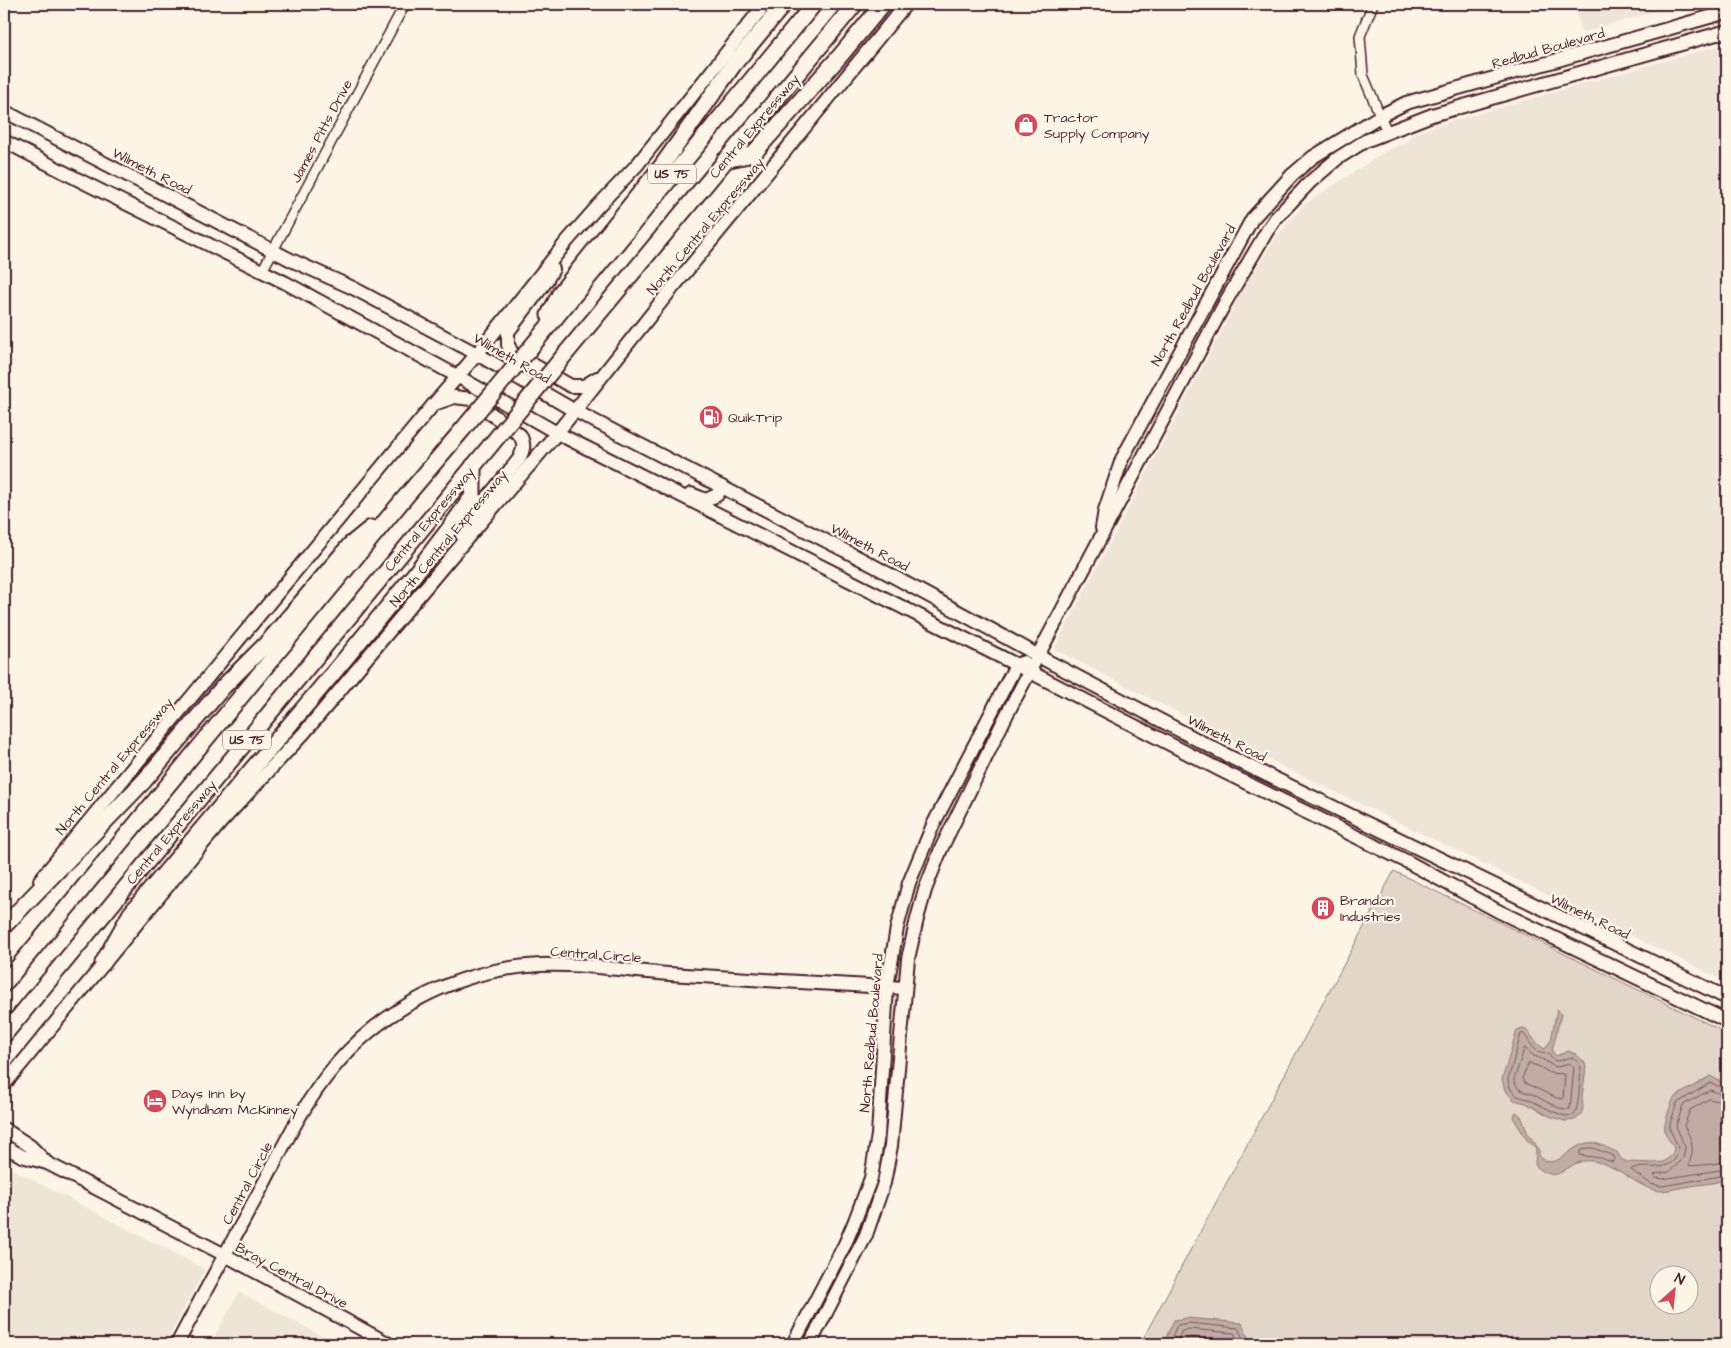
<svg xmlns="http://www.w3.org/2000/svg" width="1731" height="1348" viewBox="0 0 1731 1348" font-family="'Architects Daughter',sans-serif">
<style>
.built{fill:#eee5d7}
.green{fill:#e2d5ca;stroke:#967a7a;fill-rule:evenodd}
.water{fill:#c0aca5;stroke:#917474}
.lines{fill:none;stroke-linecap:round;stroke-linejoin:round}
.shore{stroke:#79575c;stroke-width:1}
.street-casing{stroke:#4a1f2b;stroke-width:12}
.secondary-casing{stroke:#4a1f2b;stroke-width:16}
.highway-casing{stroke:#4a1f2b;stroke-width:19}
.street{stroke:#fcf5e5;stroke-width:9}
.secondary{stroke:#fcf5e5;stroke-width:12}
.highway{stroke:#fcf5e5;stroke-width:15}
.highway-bridge-casing{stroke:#4a1f2b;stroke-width:19;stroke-linecap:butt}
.highway-bridge{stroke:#fcf5e5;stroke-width:15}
.labels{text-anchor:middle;stroke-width:4.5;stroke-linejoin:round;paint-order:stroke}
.shield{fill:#fcf5e5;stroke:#7f5f63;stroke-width:1}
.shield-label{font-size:12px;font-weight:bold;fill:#4a1f2b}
.street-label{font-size:14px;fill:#4a1f2b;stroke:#fcf5e5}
.poi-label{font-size:14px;fill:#4a1f2b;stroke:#fcf5e5;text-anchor:start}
</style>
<rect width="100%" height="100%" fill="#fcf5e5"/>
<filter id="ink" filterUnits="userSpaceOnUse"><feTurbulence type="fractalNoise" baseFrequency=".02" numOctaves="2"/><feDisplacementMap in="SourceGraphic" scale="10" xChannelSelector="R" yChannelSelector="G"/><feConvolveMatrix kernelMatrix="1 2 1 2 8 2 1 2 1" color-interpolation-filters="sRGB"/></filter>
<g filter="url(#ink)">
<g class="built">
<polygon points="1575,4 1681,4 1581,33"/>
<polygon points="1727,43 1727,982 1282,766 1054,649 1230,315 1239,294 1279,233 1305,204 1383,153 1407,141 1411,135 1441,124"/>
<polygon points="4,1165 205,1269 165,1344 21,1344 4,1335"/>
<polygon points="239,1292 337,1344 210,1344"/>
</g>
<path class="green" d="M 1394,871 L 1727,1033 L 1727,1344 L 1140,1344 ZM 1658,1276 L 1688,1276 L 1688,1306 L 1658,1306 Z"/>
<g class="water">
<path d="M 1557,1009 L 1561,1014 L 1552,1051 L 1556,1056 L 1568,1051 L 1576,1054 L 1584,1062 L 1586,1067 L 1582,1097 L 1583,1109 L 1580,1116 L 1575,1120 L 1565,1121 L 1549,1116 L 1526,1103 L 1514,1100 L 1505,1090 L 1502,1080 L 1517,1030 L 1523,1028 C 1532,1033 1535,1045 1545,1049 L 1551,1040 Z"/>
<path d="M 1710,1076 L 1727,1085 L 1727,1179 C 1714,1184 1700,1184 1686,1187 C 1678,1188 1670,1190 1663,1191 C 1658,1191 1652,1190 1648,1188 C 1628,1179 1616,1165 1593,1161 C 1565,1157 1562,1190 1535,1165 L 1536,1151 L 1535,1147 L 1527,1140 L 1513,1117 L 1516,1112 L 1521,1116 L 1528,1134 L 1539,1149 L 1539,1156 C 1556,1173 1567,1147 1587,1143 C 1597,1141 1608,1149 1617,1152 L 1621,1159 L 1627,1162 L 1654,1163 L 1664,1162 L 1672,1155 L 1674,1149 C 1672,1143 1666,1137 1665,1131 C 1663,1125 1671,1102 1675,1097 Z"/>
<polygon points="1187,1318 1242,1323 1251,1344 1163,1344 1174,1320"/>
</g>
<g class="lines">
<g class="shore">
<path d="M 1524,1034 C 1528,1039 1531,1046 1536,1050 C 1540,1053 1545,1052 1548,1054 C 1554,1058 1547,1057 1554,1060 C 1563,1065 1572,1047 1581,1068 C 1580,1079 1579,1108 1574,1115 L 1565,1116 L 1552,1111 L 1528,1099 L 1517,1096 L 1510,1088 L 1508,1080 L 1521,1034 Z"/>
<path d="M 1525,1048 L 1534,1056 L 1544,1060 L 1553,1066 L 1558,1067 L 1569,1063 L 1574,1068 L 1570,1109 C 1558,1111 1543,1099 1532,1094 C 1529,1093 1524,1092 1521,1090 C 1517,1088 1515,1084 1514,1080 Z"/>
<polygon points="1529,1063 1540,1067 1550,1073 1565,1074 1563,1099 1557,1098 1525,1083 1522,1079"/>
<path d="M 1727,1089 L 1710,1083 L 1677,1103 L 1670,1124 L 1670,1130 L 1679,1148 C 1675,1174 1650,1165 1633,1168 L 1631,1170 L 1651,1184 L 1662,1186 L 1727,1175"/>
<polyline points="1727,1096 1710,1090 1683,1105 1676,1126 1685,1147 1683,1159 1669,1172 1656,1174 1654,1176 1656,1178 1662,1179 1727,1169"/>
<path d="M 1727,1103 L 1709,1099 L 1690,1110 L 1684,1126 C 1692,1139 1695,1149 1689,1164 L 1690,1166 L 1713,1164 L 1727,1161"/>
<polygon points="1587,1148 1593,1148 1614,1156 1615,1160 1613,1162 1600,1158 1580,1155 1580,1151"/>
<polyline points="1169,1344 1177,1325 1188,1323 1238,1328 1246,1344"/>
<polyline points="1176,1344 1182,1331 1188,1329 1234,1333 1239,1344"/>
<polyline points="1184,1344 1189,1337 1229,1340 1232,1344"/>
</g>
<g class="street-casing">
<g id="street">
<polyline points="1373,4 1360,36 1363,75 1387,132"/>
<polyline points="262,271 405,4"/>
</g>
</g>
<g class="secondary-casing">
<g id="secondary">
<polyline points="4,111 291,260 353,288 477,354 575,411 863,560 1025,648 1038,656 1232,758 1727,998"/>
<polyline points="4,141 83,182 286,283 457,376 557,433 1005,659 1224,772 1408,862 1498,911 1727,1021"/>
<polyline points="553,269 545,283 508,332 508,345 512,353 571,386 584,386 597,378"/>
<path d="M 434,404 L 454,397 L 471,399 L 520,435 C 525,445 524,449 519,459 L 478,509 L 462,535"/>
<polyline points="691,494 706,500 717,495 722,487"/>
<polyline points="1102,528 1105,510 1122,459 1252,219 1292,175 1313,157 1380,116 1406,103 1727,12"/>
<polyline points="40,880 433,405 477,354 568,240 598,206 637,165 765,4"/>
<polyline points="4,1085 190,859 222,821 304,733 446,563 557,433 661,302 906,4"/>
<polyline points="4,1129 30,1146 45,1161"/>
<polyline points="4,1146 22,1156 47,1163 225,1255 389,1344"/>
<path d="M 177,1344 C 205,1291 234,1238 263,1185 C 284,1145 305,1101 334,1067 C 385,1006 461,969 540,965 C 583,963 626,971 669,974 C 748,979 826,984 905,988"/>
<polyline points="793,1344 845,1244 854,1223 871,1178 878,1135 887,987 897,928 909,883 933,825 1016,665 1024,662"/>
<polyline points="810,1344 866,1235 884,1183 891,1146 908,959 917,919 925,890 941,849 1007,714 1226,301 1267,231 1276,218 1310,182 1338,158 1365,141 1432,115 1727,31"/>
</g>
</g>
<g class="highway-casing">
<g id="highway">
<polyline points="725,160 753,154 840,56 883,4"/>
<polyline points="549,315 561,292 661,167 734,64 784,4"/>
<polyline points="532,346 814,4"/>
<polyline points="567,352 855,4"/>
<polyline points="4,926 144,781 223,687 268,642 350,545 371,528"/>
<polyline points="103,963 131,913 340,665 414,575 449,529 473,496 473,466"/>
<polyline points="4,984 402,501 463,429"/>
<polyline points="4,1035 490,446"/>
</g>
</g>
<use href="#street" class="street"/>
<use href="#secondary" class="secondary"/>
<use href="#highway" class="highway"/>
<g class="highway-bridge-casing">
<g id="highway-bridge">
<polyline points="463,429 532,346"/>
<polyline points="490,446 567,352"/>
</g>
</g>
<use href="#highway-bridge" class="highway-bridge"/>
</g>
</g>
<defs>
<g id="shop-disc" transform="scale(1.25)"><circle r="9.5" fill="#d1495b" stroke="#fcf5e5"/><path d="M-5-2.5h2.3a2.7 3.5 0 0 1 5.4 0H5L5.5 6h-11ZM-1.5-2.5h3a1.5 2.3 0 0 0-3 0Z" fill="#fff"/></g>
<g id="fuel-disc" transform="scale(1.25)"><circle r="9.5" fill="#d1495b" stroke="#fcf5e5"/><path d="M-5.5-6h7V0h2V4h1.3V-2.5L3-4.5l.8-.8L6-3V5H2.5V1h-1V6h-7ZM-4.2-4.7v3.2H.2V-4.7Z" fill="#fff"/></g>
<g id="building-disc" transform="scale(1.25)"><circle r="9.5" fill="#d1495b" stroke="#fcf5e5"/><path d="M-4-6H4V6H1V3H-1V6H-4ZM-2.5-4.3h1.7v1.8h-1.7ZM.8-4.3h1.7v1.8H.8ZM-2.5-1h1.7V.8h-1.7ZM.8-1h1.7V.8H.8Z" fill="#fff"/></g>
<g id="hotel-disc" transform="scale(1.25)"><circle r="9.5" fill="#d1495b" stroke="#fcf5e5"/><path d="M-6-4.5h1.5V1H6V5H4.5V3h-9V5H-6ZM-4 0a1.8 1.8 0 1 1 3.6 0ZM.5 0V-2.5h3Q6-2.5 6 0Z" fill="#fff"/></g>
</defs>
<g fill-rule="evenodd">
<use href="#shop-disc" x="1026" y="125"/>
<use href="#fuel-disc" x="711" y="417"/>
<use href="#building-disc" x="1323" y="908"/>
<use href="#hotel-disc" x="155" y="1101"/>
</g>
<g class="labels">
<g class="shield">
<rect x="648" y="164.5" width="48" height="19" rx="4"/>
<rect x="223" y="730.5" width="48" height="19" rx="4"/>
</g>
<g class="shield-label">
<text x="672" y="178">US 75</text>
<text x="247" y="744">US 75</text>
</g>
<g class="street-label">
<text transform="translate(1548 48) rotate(-16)" y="5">Redbud Boulevard</text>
<text transform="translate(754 126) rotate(-50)" y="5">Central Expressway</text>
<text transform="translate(321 131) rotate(-62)" y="5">James Pitts Drive</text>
<text transform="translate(152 171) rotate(27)" y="5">Wilmeth Road</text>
<text transform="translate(705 226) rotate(-50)" y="5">North Central Expressway</text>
<text transform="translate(1193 295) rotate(-61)" y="5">North Redbud Boulevard</text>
<text transform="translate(512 358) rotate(30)" y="5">Wilmeth Road</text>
<text transform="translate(429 519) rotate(-50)" y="5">Central Expressway</text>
<text transform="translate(448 538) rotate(-50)" y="5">North Central Expressway</text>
<text transform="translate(870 547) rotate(28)" y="5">Wilmeth Road</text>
<text transform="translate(1227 738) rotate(27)" y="5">Wilmeth Road</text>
<text transform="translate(114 766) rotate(-50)" y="5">North Central Expressway</text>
<text transform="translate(171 832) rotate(-50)" y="5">Central Expressway</text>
<text transform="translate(1590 916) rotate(26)" y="5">Wilmeth Road</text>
<text transform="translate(596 954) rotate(4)" y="5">Central Circle</text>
<text transform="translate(871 1033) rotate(-85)" y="5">North Redbud Boulevard</text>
<text transform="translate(247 1183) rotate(-62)" y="5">Central Circle</text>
<text transform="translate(292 1275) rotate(28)" y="5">Bray Central Drive</text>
</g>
<g class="poi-label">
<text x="1044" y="122">Tractor<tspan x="1044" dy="16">Supply Company</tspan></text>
<text x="728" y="422">QuikTrip</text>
<text x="1340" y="905">Brandon<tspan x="1340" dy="16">Industries</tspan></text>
<text x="172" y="1098">Days Inn by<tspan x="172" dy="16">Wyndham McKinney</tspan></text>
</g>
</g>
<rect width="1731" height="1348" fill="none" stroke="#fcf5e5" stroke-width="20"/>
<rect x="10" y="10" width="1711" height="1328" fill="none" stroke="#4a1f2b" stroke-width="2" filter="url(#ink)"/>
<g transform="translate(1674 1290) rotate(27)"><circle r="24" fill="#fcf5e5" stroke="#b59f9b"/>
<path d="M0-4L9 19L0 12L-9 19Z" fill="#d1495b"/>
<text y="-8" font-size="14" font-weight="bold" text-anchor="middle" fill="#4a1f2b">N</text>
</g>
</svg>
